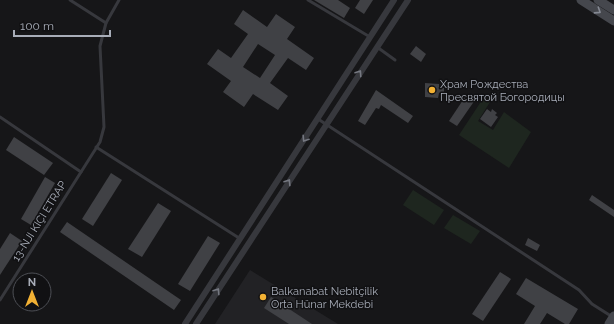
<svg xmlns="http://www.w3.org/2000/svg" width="614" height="324" viewBox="0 0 614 324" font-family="Raleway,sans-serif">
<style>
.built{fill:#222225}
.green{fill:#1e261f}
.building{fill:#404145;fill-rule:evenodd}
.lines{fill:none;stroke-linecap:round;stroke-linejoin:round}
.lane{stroke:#37383d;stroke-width:3}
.street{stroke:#37383d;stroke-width:6}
.secondary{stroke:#45474d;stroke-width:9}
.oneway{stroke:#858993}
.oneway2{stroke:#757881}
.poi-dot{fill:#f2b134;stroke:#111113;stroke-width:1.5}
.labels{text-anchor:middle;stroke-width:3;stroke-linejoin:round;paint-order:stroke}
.poi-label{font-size:11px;fill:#a8adb8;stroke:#111113;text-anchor:start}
.street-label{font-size:11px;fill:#a8adb8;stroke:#111113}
</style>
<rect width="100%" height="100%" fill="#161618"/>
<polygon class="built" points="250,270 338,324 215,324"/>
<g class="green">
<polygon points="484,97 490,102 478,121 493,130 504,112 531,132 509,168 459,135"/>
<polygon points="413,190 444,210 434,225 403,205"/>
<polygon points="453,215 480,231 471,244 444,228"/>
</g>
<g class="building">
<polygon points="314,0 338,0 350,8 344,18"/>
<polygon points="360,0 373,0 364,14 355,8"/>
<path d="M 243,10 L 267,27 L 276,14 L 295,27 L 287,39 L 314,58 L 306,70 L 288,58 L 270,83 L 288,96 L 278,110 L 253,94 L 244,107 L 223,92 L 231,81 L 207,64 L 218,49 L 231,58 L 248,34 L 234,24 ZM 258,44 L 275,55 L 260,78 L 243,67 Z"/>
<polygon points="416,46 426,54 421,62 410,54"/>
<polygon points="425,83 439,84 439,88 444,88 444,93 439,93 438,98 425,97"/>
<polygon points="376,90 413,116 408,123 381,105 379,109 376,108 365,125 358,121"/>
<polygon points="467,94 475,100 457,126 449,121"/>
<polygon points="487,109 491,112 492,109 497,113 495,115 498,117 491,127 480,119"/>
<polygon points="14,137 53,163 44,175 6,150"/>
<polygon points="111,173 122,180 93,226 82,219"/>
<polygon points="45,177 55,183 31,225 21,219"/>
<polygon points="592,195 614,210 614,217 589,200"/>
<polygon points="158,203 171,211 142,257 128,249"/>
<polygon points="67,222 181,300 174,310 60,232"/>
<polygon points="10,233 22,241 0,275 0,249"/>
<polygon points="208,236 220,243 190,291 178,284"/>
<polygon points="528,238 540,245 537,251 525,245"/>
<polygon points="500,272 511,279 483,321 472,314"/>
<polygon points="526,278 578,309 569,324 565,324 547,313 540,324 524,324 535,306 516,294"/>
<polygon points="271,297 312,324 289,324 264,308"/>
</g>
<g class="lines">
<g class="lane">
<polyline points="70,0 106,23 119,0"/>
<polyline points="308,0 370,37"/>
<polyline points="377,47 395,60"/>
<polyline points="0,117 81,172"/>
<polyline points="318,119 579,290 592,304 611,316"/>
<polyline points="96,147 239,238"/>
<polyline points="0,300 100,142 104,127 100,46 106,23"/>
</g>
<g class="street">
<polyline points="185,324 394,0"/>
<polyline points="196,324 408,0"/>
</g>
<g class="secondary">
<polyline points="581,0 614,21"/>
<polyline points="598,0 614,10"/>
<polyline points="609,324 614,316"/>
</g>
</g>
<defs><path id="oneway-chevron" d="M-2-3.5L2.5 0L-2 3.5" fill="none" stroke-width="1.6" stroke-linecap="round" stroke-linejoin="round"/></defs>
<use class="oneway" href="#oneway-chevron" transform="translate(598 11) rotate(33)"/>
<g class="oneway2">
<use href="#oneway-chevron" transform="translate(359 73) rotate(-56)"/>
<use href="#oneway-chevron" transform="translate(305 139) rotate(123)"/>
<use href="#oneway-chevron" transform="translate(288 182) rotate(-57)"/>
<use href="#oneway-chevron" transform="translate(217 291) rotate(-57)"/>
</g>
<g class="poi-dot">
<circle cx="432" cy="90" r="4"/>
<circle cx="263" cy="297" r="4"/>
</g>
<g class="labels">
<g class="poi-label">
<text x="440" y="88">Храм Рождества<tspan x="440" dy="13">Пресвятой Богородицы</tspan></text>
<text x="271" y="295">Balkanabat Nebitçilik<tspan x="271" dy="13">Orta Hünar Mekdebi</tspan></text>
</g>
<g class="street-label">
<text transform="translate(39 221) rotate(-58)" y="4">13-NJI KIÇI ETRAP</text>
</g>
</g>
<g transform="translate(32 292)"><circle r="19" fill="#111113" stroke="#4d4f55"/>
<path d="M0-3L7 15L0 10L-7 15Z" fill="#f2b134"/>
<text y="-6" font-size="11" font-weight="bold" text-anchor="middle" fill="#a8adb8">N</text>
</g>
<path d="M14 30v6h96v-6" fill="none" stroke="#a8adb8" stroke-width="2"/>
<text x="20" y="30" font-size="12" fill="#a8adb8" stroke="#111113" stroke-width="3" paint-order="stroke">100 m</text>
</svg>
